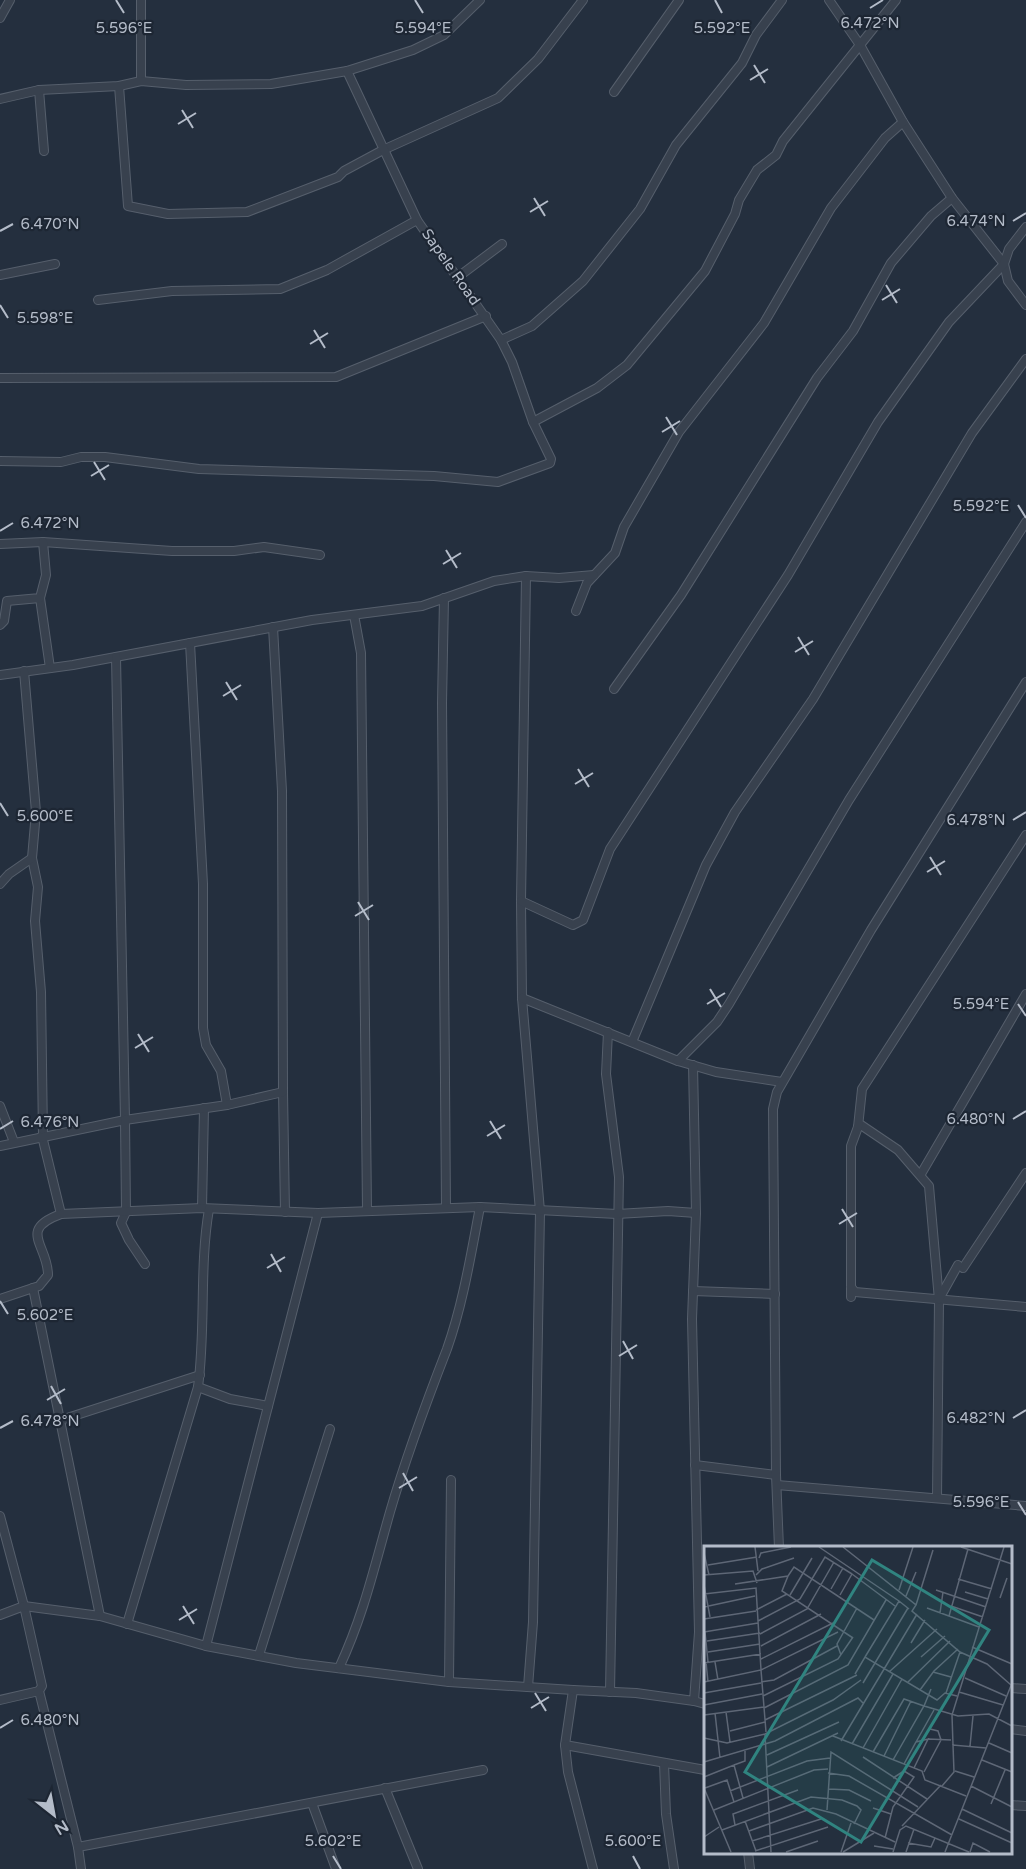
<svg xmlns="http://www.w3.org/2000/svg" width="1026" height="1869" viewBox="0 0 1026 1869" font-family="'Varela Round',sans-serif">
<style>
.lines{fill:none;stroke-linecap:round;stroke-linejoin:round}
.street-casing{stroke:#565f6c;stroke-width:10}
.street{stroke:#38414e;stroke-width:8}
.ticks{fill:none;stroke:#b4bcc9;stroke-width:2}
.labels{text-anchor:middle;stroke-width:4.5;stroke-linejoin:round;paint-order:stroke}
.street-label{font-size:15px;fill:#b4bcc9;stroke:#1d2633}
.inset-road{fill:none;stroke:#5e6776;stroke-width:1.5}
.view{fill:#308480;fill-opacity:0.15;stroke:#308480;stroke-width:3}
.inset-edge{fill:none;stroke:#b4bcc9;stroke-width:3}
.ticks-label{font-size:15px;text-anchor:middle;fill:#b4bcc9;stroke:#1d2633;stroke-width:4.5;stroke-linejoin:round;paint-order:stroke}
</style>
<rect width="100%" height="100%" fill="#242f3e"/>
<g class="lines">
<g class="street-casing">
<g id="street">
<polyline points="141,0 141,81"/>
<polyline points="829,0 860,45 903,122 952,198 1004,264 1008,281 1026,305"/>
<polyline points="0,18 10,0"/>
<polyline points="119,86 128,206 168,214 247,212 338,177 344,171 383,150 498,98 538,59 583,0"/>
<polyline points="39,90 44,151"/>
<polyline points="614,92 679,0"/>
<polyline points="0,99 39,90 119,86 141,81 186,85 271,84 347,71 413,50 444,35 480,0"/>
<polyline points="0,275 55,264"/>
<polyline points="458,277 502,244"/>
<polyline points="98,300 172,291 280,289 327,270 417,220"/>
<polyline points="501,340 532,326 583,281 640,209 676,145 742,63 756,35 782,0"/>
<polyline points="0,378 336,377 486,316"/>
<polyline points="533,422 597,388 627,365 705,271 735,214 739,200 757,170 776,155 783,141 896,0"/>
<polyline points="0,461 61,462 81,457 105,457 199,469 434,476 498,482 550,463 551,459 533,422 512,362 501,340 417,220 347,71"/>
<polyline points="0,544 43,542 172,551 234,551 264,547 320,555"/>
<polyline points="526,576 521,901 522,998 540,1211 533,1622 528,1687"/>
<polyline points="40,598 50,668"/>
<polyline points="444,598 442,703 446,1208"/>
<polyline points="576,611 587,583 615,553 624,527 679,432 764,323 831,208 885,138 903,122"/>
<polyline points="354,615 361,653 367,1210"/>
<polyline points="0,625 4,621 7,601 40,598 46,575 43,542"/>
<polyline points="190,643 203,884 203,1028 206,1045 221,1071 227,1105"/>
<polyline points="0,675 73,665 312,620 422,606 494,581 526,576 559,578 594,575"/>
<polyline points="614,689 681,595 817,378 853,331 891,263 931,216 952,198"/>
<polyline points="32,858 38,887 35,921 41,992 43,1136"/>
<polyline points="0,884 9,874 32,858 36,812 24,671"/>
<polyline points="521,901 573,925 583,920 610,849 788,575 878,422 949,322 1004,264 1009,249 1026,227"/>
<polyline points="522,998 678,1061 716,1072 782,1082"/>
<polyline points="608,1032 606,1074 619,1177 610,1692"/>
<polyline points="632,1042 706,865 735,812 813,699 972,433 1026,359"/>
<polyline points="678,1061 717,1022 729,1004 849,800 1026,522"/>
<polyline points="283,1092 285,1212"/>
<polyline points="0,1106 14,1142"/>
<polyline points="858,1127 861,1125 898,1150 929,1186 939,1300 937,1498"/>
<polyline points="42,1136 61,1214"/>
<polyline points="0,1146 125,1120 116,657"/>
<polyline points="921,1174 1026,994"/>
<polyline points="202,1208 204,1108"/>
<polyline points="145,1264 129,1240 121,1223 126,1212 125,1120 227,1105 283,1092 282,791 273,627"/>
<polyline points="963,1268 1026,1173"/>
<polyline points="851,1287 855,1292 1026,1307"/>
<polyline points="33,1288 100,1616"/>
<polyline points="693,1291 775,1294"/>
<polyline points="851,1297 851,1146 858,1127 862,1089 1026,835"/>
<path d="M 0,1299 L 39,1286 L 48,1275 C 48,1245 17,1230 61,1214 L 202,1208 L 318,1213 L 480,1207 L 617,1214 L 668,1211 L 696,1213 L 693,1065"/>
<polyline points="939,1299 958,1265"/>
<polyline points="198,1387 230,1399 268,1406"/>
<polyline points="61,1420 200,1375"/>
<polyline points="695,1465 776,1475"/>
<polyline points="777,1485 1026,1506"/>
<polyline points="0,1516 24,1606 42,1686 39,1691 78,1847 81,1869"/>
<polyline points="779,1548 776,1475 773,1109 777,1092 871,930 1026,682"/>
<polyline points="0,1615 24,1606 100,1616 206,1646 296,1663 449,1682 573,1690 565,1745 705,1770"/>
<path d="M 127,1624 L 198,1387 C 206,1328 199,1268 209,1209"/>
<polyline points="206,1646 318,1213"/>
<polyline points="259,1655 330,1429"/>
<path d="M 339,1668 C 364,1614 374,1568 390,1512 C 406,1457 426,1403 447,1349 C 463,1304 471,1254 480,1207"/>
<polyline points="449,1682 451,1480"/>
<polyline points="1010,1688 1026,1689"/>
<polyline points="573,1690 636,1693 694,1701 699,1632 692,1319 696,1213"/>
<polyline points="0,1700 39,1691"/>
<polyline points="694,1701 705,1704"/>
<polyline points="1010,1729 1026,1731"/>
<polyline points="565,1745 568,1772 593,1869"/>
<polyline points="664,1763 666,1814 674,1869"/>
<polyline points="385,1788 418,1869"/>
<polyline points="312,1803 336,1869"/>
<polyline points="1010,1805 1026,1806"/>
<polyline points="78,1847 483,1770"/>
<polyline points="748,1852 750,1869"/>
</g>
</g>
<use href="#street" class="street"/>
</g>
<path class="ticks" d="M 116,0 L 124,13M 415,0 L 423,13M 715,0 L 722,13M 870,8 L 883,0M 754,65 L 765,83M 750,80 L 768,69M 182,110 L 193,128M 178,124 L 196,113M 534,198 L 545,216M 530,212 L 548,201M 1013,221 L 1026,213M 0,231 L 13,224M 886,285 L 897,303M 882,300 L 900,289M 0,305 L 8,318M 314,330 L 325,348M 310,344 L 328,333M 666,417 L 677,435M 662,432 L 680,421M 94,462 L 105,480M 91,476 L 109,465M 1018,505 L 1026,518M 0,531 L 13,523M 446,550 L 457,568M 443,564 L 461,553M 798,637 L 809,655M 795,652 L 813,641M 226,682 L 237,700M 223,696 L 241,685M 578,769 L 589,787M 575,784 L 593,773M 0,803 L 8,816M 1013,820 L 1026,812M 930,857 L 941,875M 927,872 L 945,861M 358,902 L 369,920M 355,916 L 373,905M 710,989 L 721,1007M 707,1004 L 725,993M 1018,1004 L 1026,1016M 138,1034 L 149,1052M 135,1048 L 153,1037M 1013,1119 L 1026,1111M 490,1121 L 501,1139M 0,1129 L 13,1121M 487,1136 L 505,1125M 842,1209 L 853,1227M 839,1224 L 857,1213M 271,1254 L 281,1272M 267,1268 L 285,1257M 0,1301 L 8,1314M 623,1341 L 633,1359M 619,1356 L 637,1345M 51,1386 L 61,1404M 47,1400 L 65,1389M 1013,1418 L 1026,1410M 0,1428 L 13,1421M 403,1473 L 413,1491M 399,1488 L 417,1477M 1018,1502 L 1026,1515M 183,1606 L 194,1624M 179,1620 L 197,1609M 535,1693 L 546,1711M 531,1708 L 549,1697M 0,1728 L 13,1720M 333,1856 L 341,1869M 633,1856 L 640,1869"/>
<g class="labels">
<g class="street-label">
<text transform="translate(451 267) rotate(55)" y="5">Sapele Road</text>
</g>
</g>
<g transform="translate(704 1546)">
<rect width="308" height="308" fill="#242f3e"/>
<path class="inset-road" d="M 51,1 L 54,25M 115,1 L 195,55M 139,1 L 212,59 L 208,65 L 256,106 L 283,118 L 307,139M 257,1 L 308,18M 0,7 L 5,29M 55,12 L 57,7 L 87,1M 4,19 L 53,11M 0,29 L 49,25 L 53,37M 52,29 L 58,23 L 90,12M 84,30 L 78,45 L 149,92M 254,33 L 288,43M 31,38 L 84,30 L 90,21 L 170,74M 0,39 L 6,71M 127,43 L 139,22M 195,44 L 209,1M 232,44 L 282,61M 261,46 L 284,53M 0,48 L 52,42 L 57,124 L 0,136M 86,49 L 108,12M 136,49 L 148,28 L 191,60M 202,50 L 212,26M 296,52 L 303,32M 212,59 L 229,4M 247,60 L 279,71M 0,61 L 51,50M 223,62 L 275,81M 52,64 L 83,48M 236,67 L 239,46M 245,70 L 264,3M 0,73 L 52,65M 54,75 L 96,53 L 121,11 L 148,28M 0,86 L 54,77M 1,86 L 4,116M 56,88 L 103,63 L 130,16M 3,95 L 56,87M 207,97 L 221,74M 57,100 L 117,68M 268,101 L 308,118M 4,106 L 56,98M 137,109 L 133,98 L 153,62M 161,111 L 195,55 L 205,63M 217,111 L 241,90M 57,113 L 129,77M 2,116 L 4,136M 11,116 L 14,134M 0,117 L 57,108M 185,126 L 233,83M 229,126 L 247,131M 151,128 L 161,111 L 233,154 L 241,147 L 253,150M 261,132 L 302,150M 57,136 L 70,134 L 133,100M 204,136 L 246,95M 159,137 L 204,62M 216,144 L 230,125 L 254,103M 255,146 L 299,159M 0,147 L 57,137M 242,147 L 256,106M 59,150 L 134,113 L 149,91M 0,159 L 58,148M 60,162 L 144,119 L 182,54M 22,166 L 26,196M 11,167 L 16,212M 0,169 L 60,161M 61,174 L 153,129M 26,185 L 61,176M 62,186 L 57,124 L 134,86M 61,188 L 67,306M 129,190 L 218,225 L 221,234 L 262,250M 0,192 L 23,197 L 61,188 L 129,154 L 157,134M 224,193 L 247,194M 137,195 L 213,68M 212,196 L 230,164M 285,197 L 308,207M 148,198 L 189,128M 249,199 L 248,169 L 300,1M 266,200 L 269,170M 159,202 L 198,133M 169,206 L 200,153 L 220,160 L 227,143M 63,209 L 135,176M 180,210 L 207,155M 159,211 L 223,253M 189,214 L 220,160 L 254,170 L 285,168 L 308,180M 278,214 L 308,226M 0,216 L 71,195 L 154,152 L 160,158M 200,218 L 212,196 L 224,193 L 210,222M 30,219 L 41,215 L 41,205M 63,221 L 134,187M 251,225 L 270,231M 220,226 L 237,194 L 234,185 L 226,183M 124,227 L 145,230 L 248,289M 0,231 L 30,219 L 39,252M 238,240 L 250,226 L 249,199 L 282,202M 267,240 L 308,261M 0,242 L 27,306M 1,242 L 23,234 L 30,256M 125,243 L 145,244 L 167,255M 26,245 L 103,215 L 126,212M 287,258 L 301,224M 169,262 L 187,268M 258,263 L 308,287M 10,264 L 110,224 L 124,223M 123,264 L 127,206 L 214,261M 255,273 L 308,297M 41,275 L 52,305M 31,279 L 29,268 L 94,244M 198,280 L 237,239M 18,284 L 107,251 L 138,254 L 153,260 L 157,264 L 150,278M 45,285 L 109,262 L 132,268 L 191,296M 0,291 L 15,281M 181,292 L 189,261 L 210,231 L 200,225 L 189,232M 48,295 L 117,273M 204,297 L 227,301 L 231,292M 170,300 L 189,303M 51,305 L 124,281M 82,306 L 114,295M 137,306 L 147,277M 139,306 L 170,287M 189,306 L 196,284 L 202,280 L 265,306M 202,306 L 210,283M 241,306 L 308,137M 266,306 L 269,297 L 286,306"/>
<path class="view" d="M 168,14 L 285,84 L 157,296 L 41,226 Z"/>
<rect width="308" height="308" class="inset-edge"/>
</g>
<g class="ticks-label">
<text x="870" y="28">6.472°N</text>
<text x="124" y="33">5.596°E</text>
<text x="423" y="33">5.594°E</text>
<text x="722" y="33">5.592°E</text>
<text x="976" y="226">6.474°N</text>
<text x="50" y="229">6.470°N</text>
<text x="45" y="323">5.598°E</text>
<text x="981" y="511">5.592°E</text>
<text x="50" y="528">6.472°N</text>
<text x="45" y="821">5.600°E</text>
<text x="976" y="825">6.478°N</text>
<text x="981" y="1009">5.594°E</text>
<text x="976" y="1124">6.480°N</text>
<text x="50" y="1127">6.476°N</text>
<text x="45" y="1320">5.602°E</text>
<text x="976" y="1423">6.482°N</text>
<text x="50" y="1426">6.478°N</text>
<text x="981" y="1507">5.596°E</text>
<text x="50" y="1725">6.480°N</text>
<text x="333" y="1846">5.602°E</text>
<text x="633" y="1846">5.600°E</text>
</g>
<g transform="translate(54 1815) rotate(149)" stroke="#1d2633" stroke-width="4.5" paint-order="stroke">
<path d="M0-4.5L10 22L0 15L-10 22Z" fill="#b4bcc9"/>
<text y="-9" font-size="16" font-weight="bold" text-anchor="middle" fill="#b4bcc9">N</text>
</g>
</svg>
